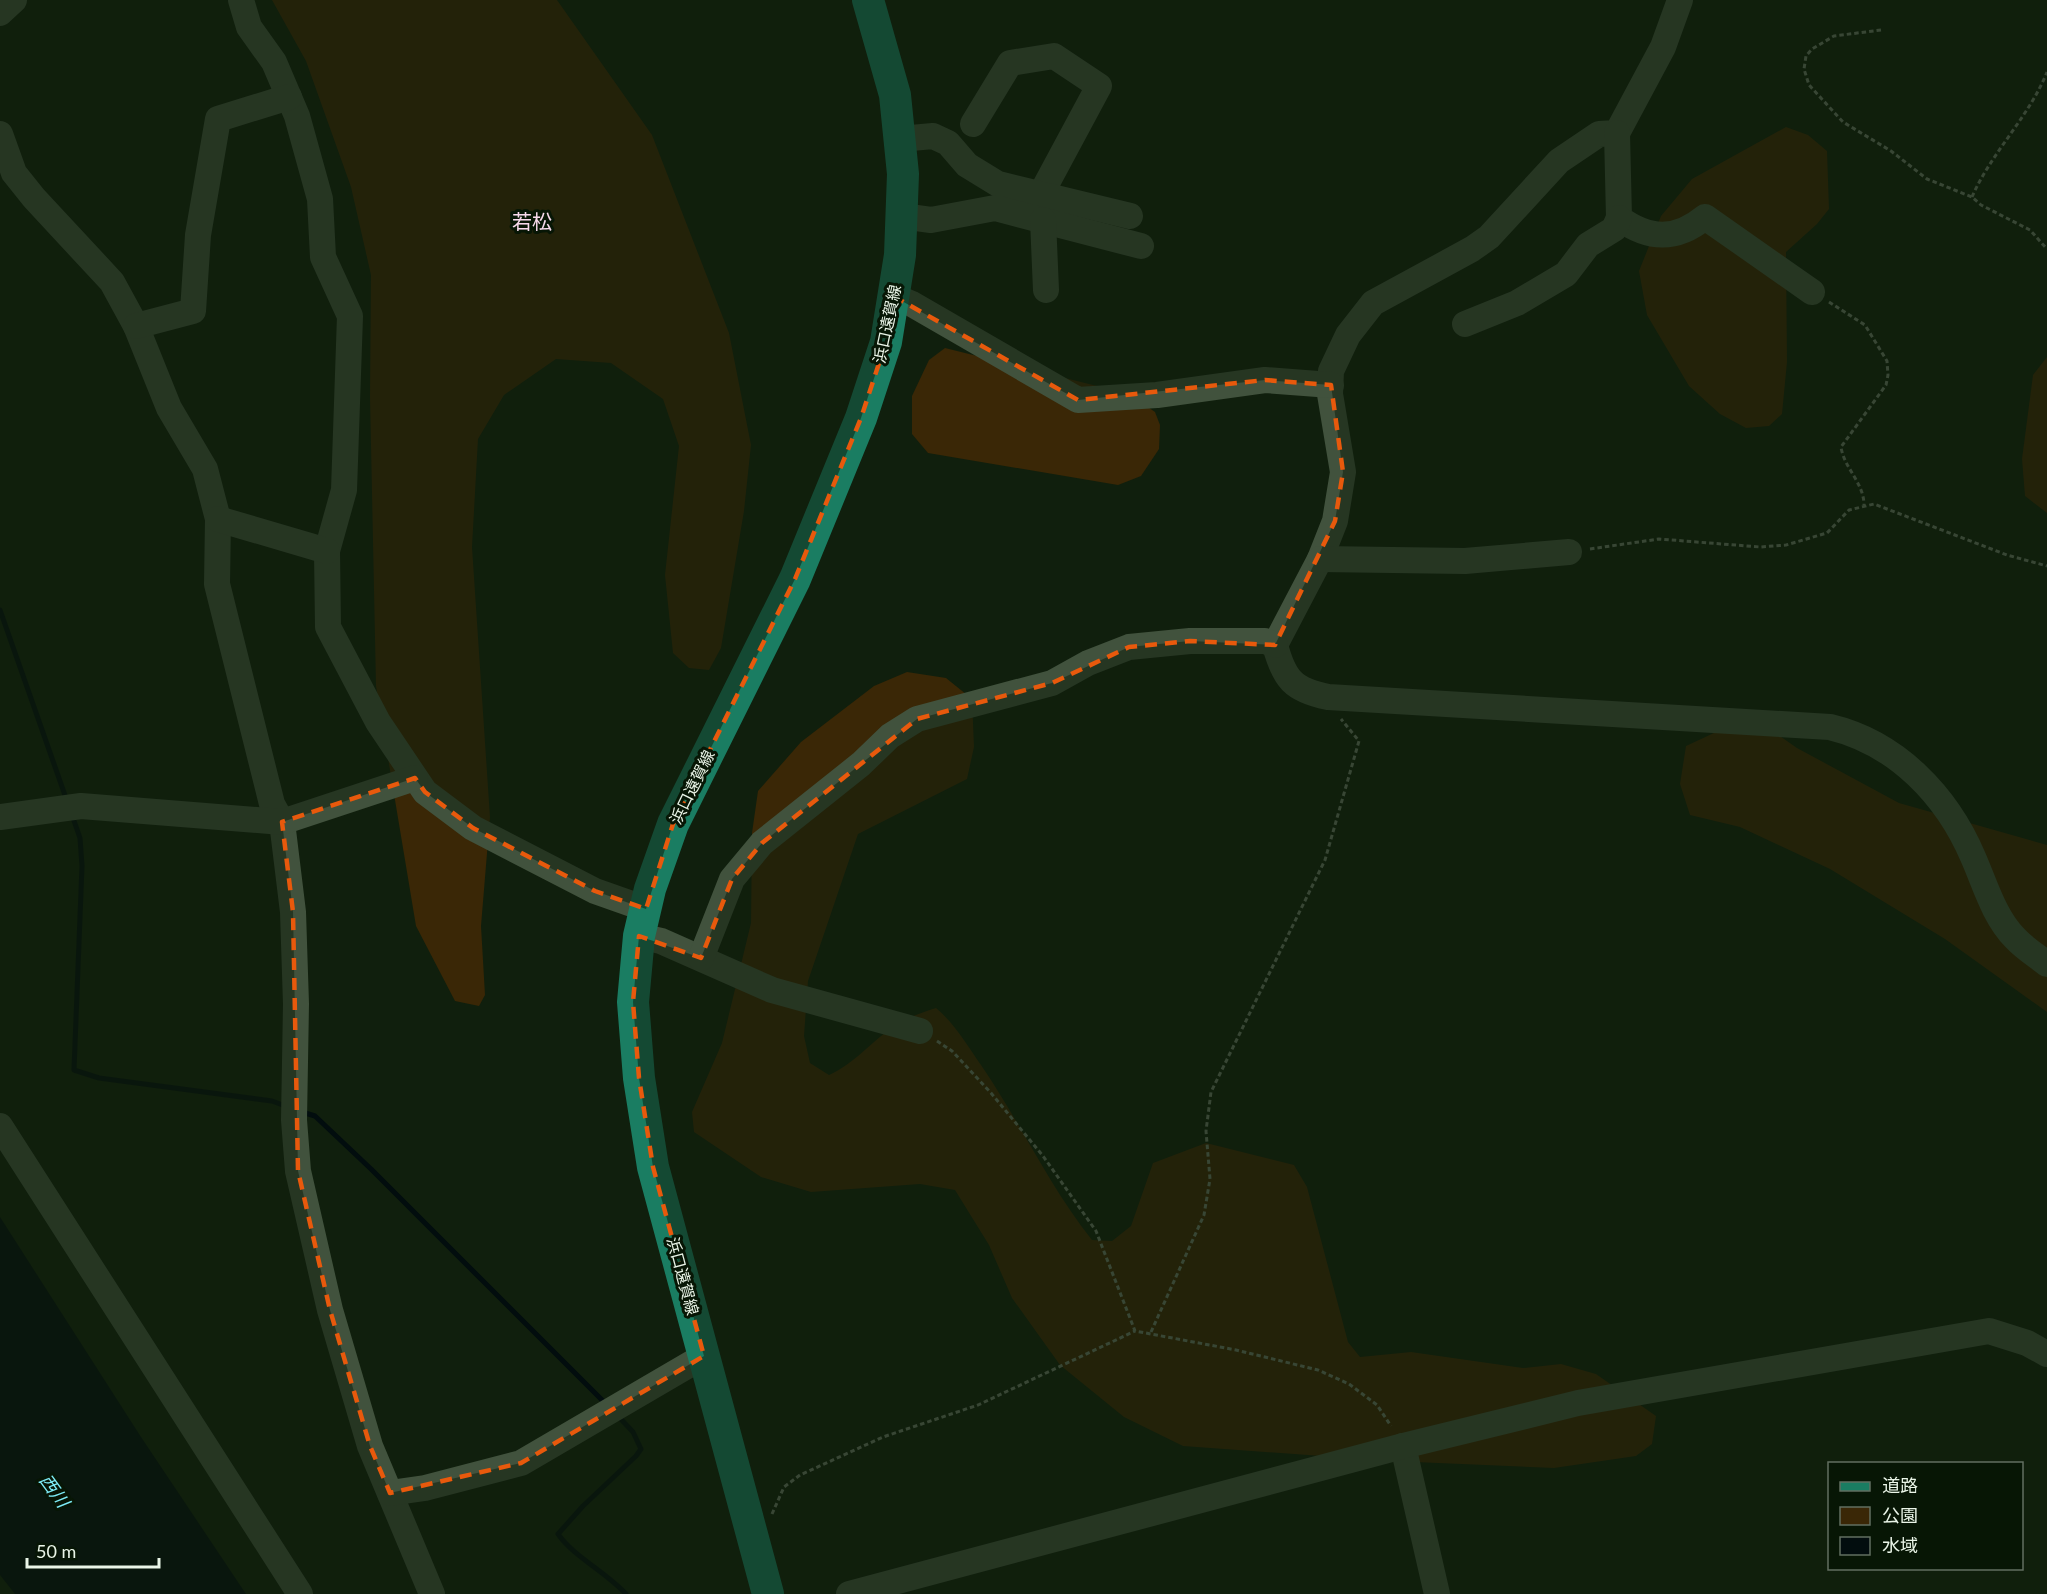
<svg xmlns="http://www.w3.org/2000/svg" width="2047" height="1594" viewBox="0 0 2047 1594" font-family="Lato,'Noto Sans JP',sans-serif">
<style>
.green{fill:#3a2706}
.water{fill:#020d0e}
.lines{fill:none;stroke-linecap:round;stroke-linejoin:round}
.stream{stroke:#020d0e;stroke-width:5}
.path{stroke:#687565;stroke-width:3;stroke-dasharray:4.5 3;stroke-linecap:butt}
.minor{stroke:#41523d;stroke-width:26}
.major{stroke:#1a7d62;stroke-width:32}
.marked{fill:none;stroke:#e8590c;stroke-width:4.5;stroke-dasharray:12 8;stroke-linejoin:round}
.labels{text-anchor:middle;stroke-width:6;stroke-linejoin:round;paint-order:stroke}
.street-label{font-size:16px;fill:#eaf5e8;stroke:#071605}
.water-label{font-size:18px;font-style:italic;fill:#7eedf8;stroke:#071605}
.quarter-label{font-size:20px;fill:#f7daec;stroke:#071605}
</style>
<rect width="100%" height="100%" fill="#101f0d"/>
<g class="green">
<polygon points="272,0 557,0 652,135 729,333 751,445 744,511 721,648 709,670 689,668 673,653 665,575 679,446 663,399 611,363 556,359 504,395 478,439 472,547 490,817 481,926 485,995 479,1006 455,1001 416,926 376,686 370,397 371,275 351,187 306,61"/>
<polygon points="1786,127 1808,135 1827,151 1829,209 1817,224 1786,252 1787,362 1782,414 1769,426 1746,428 1720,414 1689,386 1647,315 1639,271 1661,216 1692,179"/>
<polygon points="945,348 1129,394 1155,412 1160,425 1159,449 1141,476 1118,485 928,453 912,434 912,396 929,360"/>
<polygon points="2047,357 2047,513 2025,496 2022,459 2033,375"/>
<path d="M 907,672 L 946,678 L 972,699 L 974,747 L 967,779 L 858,834 L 808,981 L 804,1036 L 810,1063 L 829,1075 C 855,1063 870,1043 893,1027 C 906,1018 920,1013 936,1008 C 955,1024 967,1045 981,1065 C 1020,1122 1049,1186 1092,1240 L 1112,1241 L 1131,1226 L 1153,1163 L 1206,1143 L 1294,1165 L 1307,1187 L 1348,1342 L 1360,1357 L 1411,1352 L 1523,1368 L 1561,1364 L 1596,1374 L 1656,1416 L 1652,1444 L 1636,1456 L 1554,1468 L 1391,1461 L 1183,1446 L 1124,1417 L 1060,1365 L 1012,1298 L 989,1245 L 955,1190 L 920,1184 L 811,1192 L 761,1177 L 694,1132 L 692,1112 L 722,1043 L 751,923 L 752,833 L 758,791 L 801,742 L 874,686 Z"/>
<polygon points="1767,727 1797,748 1899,803 2047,845 2047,1012 1945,939 1830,869 1740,827 1690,815 1680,784 1686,746 1716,732"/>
</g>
<polygon class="water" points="0,1217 141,1437 246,1594 15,1594 0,1575"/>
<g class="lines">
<g class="stream">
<polyline points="0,610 67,801"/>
<polyline points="72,815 80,838 82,866 74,1070 99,1078 272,1101 288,1107"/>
<polyline points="302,1112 315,1116 371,1169 606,1404"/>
<path d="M 617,1415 L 633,1432 L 641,1449 L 636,1456 L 583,1506 L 558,1534 C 574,1557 606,1572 626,1594"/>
</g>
<g class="path">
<polyline points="1881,30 1834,36 1812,49 1806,56 1804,69 1809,85 1843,122 1891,151 1927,179 1972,197 1981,205 2030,230 2047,249"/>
<path d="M 1972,197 C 1991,153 2029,117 2047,72"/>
<path d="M 1829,302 L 1865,325 L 1887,361 L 1888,375 L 1886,385 L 1841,447 C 1844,468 1864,483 1864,505"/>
<polyline points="1590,549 1659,539 1760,547 1786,545 1827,533 1849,510 1874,504 2007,555 2047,566"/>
<polyline points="937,1041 952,1051 991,1093 1043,1156 1096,1231 1135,1331 1236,1350 1318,1370 1349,1384 1377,1405 1391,1426"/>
<polyline points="1151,1332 1204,1215 1210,1179 1206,1131 1211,1092 1325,860 1359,741 1341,719"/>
<polyline points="772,1514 784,1487 800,1475 883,1437 978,1405 1135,1331"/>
</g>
<g class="minor">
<polyline points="241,0 249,27 274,62 297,116 320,199 323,257 350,316 344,490 327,551 328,627 378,722 425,792 473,828 595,891 646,909"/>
<path d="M 1680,0 L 1663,47 L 1617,133 L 1599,134 L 1559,161 L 1489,237 L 1472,249 L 1373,303 L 1348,335 L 1331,371 L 1330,394 L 1343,472 L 1335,521 L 1320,559 L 1275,645 C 1284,679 1293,690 1328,697 L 1830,727 C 1897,743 1947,796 1973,857 C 1985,884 1994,917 2015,938 C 2024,948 2037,956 2047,964"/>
<polyline points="0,13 14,0"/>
<polyline points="973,124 1010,63 1054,56 1099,86 1041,194"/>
<path d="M 1617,133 L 1619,218 C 1649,240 1676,241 1705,217 L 1812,292"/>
<polyline points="0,134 14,173 34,198 112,282 136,326 169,408 205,469 218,519 217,584 272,804 282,822 293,912 296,1004 294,1120 298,1171 330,1310 370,1446 432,1594"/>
<polyline points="900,139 933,136 948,143 967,165 998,184 1130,216"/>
<polyline points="902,216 931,220 995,208 1141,246"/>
<polyline points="1043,220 1046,290"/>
<polyline points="893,296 912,304 1078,400 1157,395 1265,380 1331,385"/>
<polyline points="1465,324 1517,303 1566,274 1588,245 1614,229 1619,218"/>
<polyline points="136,326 193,311 198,235 218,119 289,97"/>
<polyline points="218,519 327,551"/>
<polyline points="1320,559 1465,561 1569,552"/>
<polyline points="0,817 81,806 282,822 415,778"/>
<polyline points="639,936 661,941 772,990 920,1031"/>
<polyline points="701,958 732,879 762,843 861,764 890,736 917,719 1052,683 1088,663 1129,647 1190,641 1265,641 1275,645"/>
<polyline points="0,1126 300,1594"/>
<polyline points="1403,1446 1437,1594"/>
<polyline points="390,1493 425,1488 521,1463 704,1356"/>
<polyline points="849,1594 1403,1446 1578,1403 1989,1331 2027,1343 2047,1354"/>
</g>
<polyline class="major" points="768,1594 653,1167 639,1078 633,1002 639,936 650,889 673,824 795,579 861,418 886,342 900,255 903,174 895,95 868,0"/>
</g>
<path d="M0 0H2047V1594H0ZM 893,296 L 1078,400 L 1265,380 L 1331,385 L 1343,472 L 1335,521 L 1275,645 L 1190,641 L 1129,647 L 1052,683 L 917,719 L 762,843 L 732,879 L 701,958 L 639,936 L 633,1002 L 639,1078 L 653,1167 L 704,1356 L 521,1463 L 390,1493 L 370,1446 L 330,1310 L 298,1171 L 293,912 L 282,822 L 415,778 L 425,792 L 473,828 L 595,891 L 646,909 L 673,824 L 795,579 L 861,418 L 886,342 Z" fill="#101f0d" fill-opacity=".55" fill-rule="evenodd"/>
<path class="marked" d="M 893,296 L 1078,400 L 1265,380 L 1331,385 L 1343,472 L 1335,521 L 1275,645 L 1190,641 L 1129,647 L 1052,683 L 917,719 L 762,843 L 732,879 L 701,958 L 639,936 L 633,1002 L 639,1078 L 653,1167 L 704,1356 L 521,1463 L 390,1493 L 370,1446 L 330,1310 L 298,1171 L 293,912 L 282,822 L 415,778 L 425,792 L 473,828 L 595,891 L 646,909 L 673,824 L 795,579 L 861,418 L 886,342 Z"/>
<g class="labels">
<g class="street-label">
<text transform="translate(887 324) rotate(-78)" y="6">浜口遠賀線</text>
<text transform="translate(692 787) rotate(-64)" y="6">浜口遠賀線</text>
<text transform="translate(683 1276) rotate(75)" y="6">浜口遠賀線</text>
</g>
<g class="water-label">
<text transform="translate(54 1491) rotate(54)" y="6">西川</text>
</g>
<g class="quarter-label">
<text x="532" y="229">若松</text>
</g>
</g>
<rect x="1828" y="1462" width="195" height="108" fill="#071605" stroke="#626f60" stroke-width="1.5"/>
<rect x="1840" y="1482" width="30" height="9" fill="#1a7d62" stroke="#626f60" stroke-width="1.5"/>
<text x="1882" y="1492" font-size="18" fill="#eaf5e8">道路</text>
<rect x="1840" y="1507" width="30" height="18" fill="#3a2706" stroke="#626f60" stroke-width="1.5"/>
<text x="1882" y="1522" font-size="18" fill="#eaf5e8">公園</text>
<rect x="1840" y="1537" width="30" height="18" fill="#020d0e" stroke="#626f60" stroke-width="1.5"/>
<text x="1882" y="1552" font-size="18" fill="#eaf5e8">水域</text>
<path d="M27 1558v9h132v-9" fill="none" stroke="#eaf5e8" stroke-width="3"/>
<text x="36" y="1558" font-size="18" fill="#eaf5e8" stroke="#071605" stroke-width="4.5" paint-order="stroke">50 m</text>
</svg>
